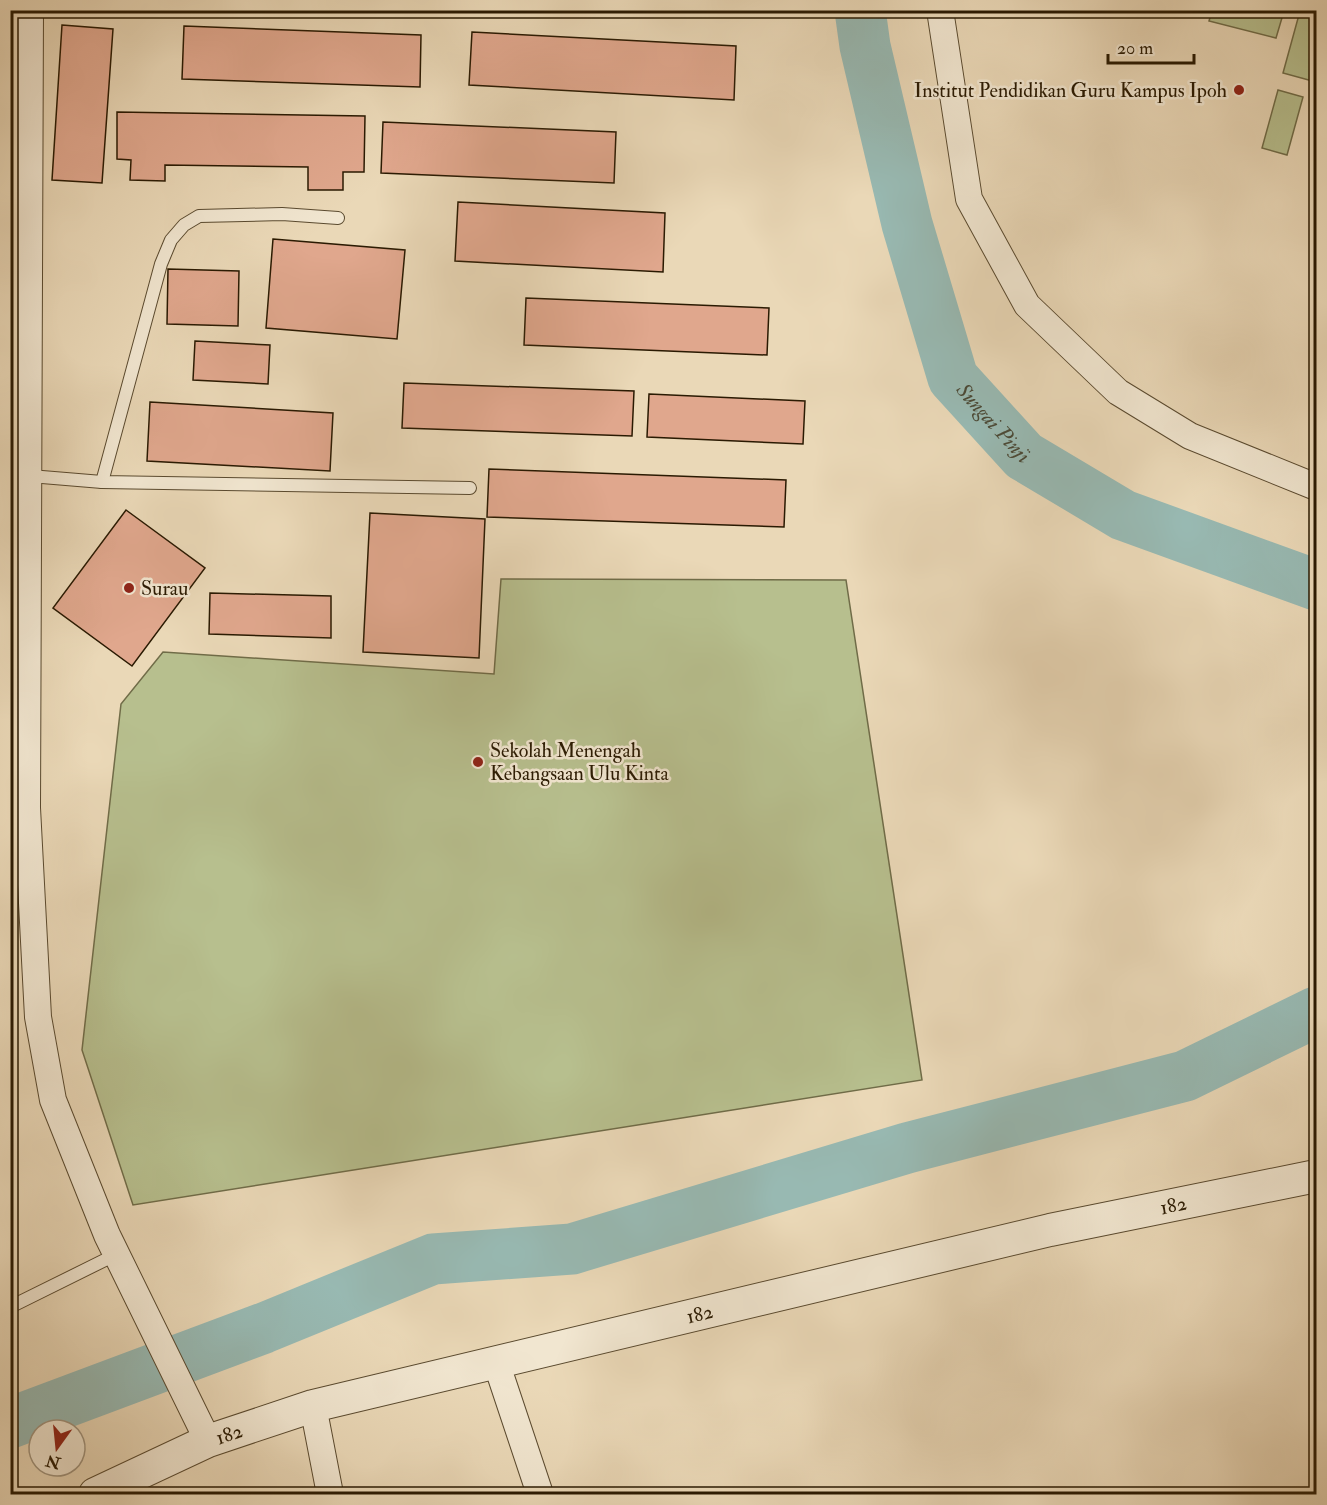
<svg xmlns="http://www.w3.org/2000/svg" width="1327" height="1505" viewBox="0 0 1327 1505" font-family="'IM FELL Double Pica',serif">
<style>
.green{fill:#b7bf8e;stroke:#706c48;stroke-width:1.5}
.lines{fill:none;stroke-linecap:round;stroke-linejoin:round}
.river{stroke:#98b9b2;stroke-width:51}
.building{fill:#e0a78d;stroke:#2a1a02;stroke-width:1.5}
.service-casing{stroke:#5a4a2f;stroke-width:14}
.minor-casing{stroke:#5a4a2f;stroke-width:28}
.tertiary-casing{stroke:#5a4a2f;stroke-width:34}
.service{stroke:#f1e6d0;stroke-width:12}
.minor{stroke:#f1e6d0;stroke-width:26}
.tertiary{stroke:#f1e6d0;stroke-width:32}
.poi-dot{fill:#8f2418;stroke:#f1e6d0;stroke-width:2}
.labels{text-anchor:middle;stroke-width:5;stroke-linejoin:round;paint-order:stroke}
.poi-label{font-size:20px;fill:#2a1a02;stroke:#f1e6d0;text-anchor:start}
.street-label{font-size:20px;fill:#2a1a02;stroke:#f1e6d0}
.water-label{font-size:21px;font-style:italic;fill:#4b4a37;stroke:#f1e6d0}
</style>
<rect width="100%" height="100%" fill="#ead8b7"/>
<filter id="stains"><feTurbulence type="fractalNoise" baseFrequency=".00333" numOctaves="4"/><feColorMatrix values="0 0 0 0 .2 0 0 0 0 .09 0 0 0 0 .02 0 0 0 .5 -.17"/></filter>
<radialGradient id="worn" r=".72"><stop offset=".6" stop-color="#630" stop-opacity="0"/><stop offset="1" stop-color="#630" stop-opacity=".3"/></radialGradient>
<g class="green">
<polygon points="1212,11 1212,10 1284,11 1276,38 1209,21"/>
<polygon points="1300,11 1316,11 1316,82 1283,73"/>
<polygon points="1278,90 1303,97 1287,155 1262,148"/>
<polygon points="501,579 846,580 922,1080 133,1205 82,1050 121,704 163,652 494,674"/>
</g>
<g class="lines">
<g class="river">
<path id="s1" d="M 860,10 L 865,46 L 907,224 L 953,378 L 1024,456 L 1123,515 L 1316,585"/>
<polyline points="10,1423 264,1328 433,1259 572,1249 907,1148 1185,1076 1316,1012"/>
</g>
</g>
<g class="building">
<polygon points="62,25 113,29 102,183 52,180"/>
<polygon points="184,26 421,35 420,87 182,79"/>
<polygon points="472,32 736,46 734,100 469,85"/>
<polygon points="117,112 365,116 364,172 343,172 343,190 308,190 308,167 165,165 165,181 130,180 131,160 117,159"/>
<polygon points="383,122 616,132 614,183 381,173"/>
<polygon points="458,202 665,213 663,272 455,261"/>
<polygon points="273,239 405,250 397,339 266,328"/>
<polygon points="168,269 239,271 238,326 167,324"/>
<polygon points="526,298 769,308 767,355 524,345"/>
<polygon points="195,341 270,345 268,384 193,380"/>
<polygon points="404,383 634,391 632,436 402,428"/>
<polygon points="649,394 805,401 803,444 647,437"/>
<polygon points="150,402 333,413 330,471 147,461"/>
<polygon points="489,469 786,480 784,527 487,517"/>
<polygon points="126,510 205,568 132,666 53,608"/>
<polygon points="370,513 485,519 479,658 363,652"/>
<polygon points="210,593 331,596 331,638 209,634"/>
</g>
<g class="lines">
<g class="service-casing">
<g id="service">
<polyline points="30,476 102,482 470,488"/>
<polyline points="102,482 161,264 171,240 184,225 199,216 282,214 338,218"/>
<polyline points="10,1307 115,1255"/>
</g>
</g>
<g class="minor-casing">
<g id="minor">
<polyline points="30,10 27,808 38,1017 53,1100 107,1235 208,1441"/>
<polyline points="940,10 969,199 1027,305 1118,392 1190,436 1316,487"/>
<polyline points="496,1362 540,1494"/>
<polyline points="313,1406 330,1494"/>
</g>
</g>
<g class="tertiary-casing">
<g id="tertiary">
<path id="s2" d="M 95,1494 L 208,1441 L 313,1406 L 1050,1230 L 1316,1176"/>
</g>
</g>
<use href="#service" class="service"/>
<use href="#minor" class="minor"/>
<use href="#tertiary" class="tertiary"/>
</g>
<g class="poi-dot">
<circle cx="1239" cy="90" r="6"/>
<circle cx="129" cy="588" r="6"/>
<circle cx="478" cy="762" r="6"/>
</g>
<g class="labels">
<g class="poi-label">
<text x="1227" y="97" text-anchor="end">Institut Pendidikan Guru Kampus Ipoh</text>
<text x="141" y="595">Surau</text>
<text x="490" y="757">Sekolah Menengah<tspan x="490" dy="23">Kebangsaan Ulu Kinta</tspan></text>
</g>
<g class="street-label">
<text dy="7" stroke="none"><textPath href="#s2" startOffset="1119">182</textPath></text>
<text dy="7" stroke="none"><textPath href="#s2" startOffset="633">182</textPath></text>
<text dy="7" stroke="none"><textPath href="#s2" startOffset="147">182</textPath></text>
</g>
<g class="water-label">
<text dy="7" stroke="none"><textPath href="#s1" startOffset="440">Sungai Pinji</textPath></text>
</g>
</g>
<rect width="1327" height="1505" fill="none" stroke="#ead8b7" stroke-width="36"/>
<rect x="12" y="12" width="1303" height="1481" fill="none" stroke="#2a1a02" stroke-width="3"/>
<rect x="18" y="18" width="1291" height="1469" fill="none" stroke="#2a1a02" stroke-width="1.5"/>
<g transform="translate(57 1448) rotate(195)"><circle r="28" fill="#f1e6d0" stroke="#a1947e" stroke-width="1.5"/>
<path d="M0-4.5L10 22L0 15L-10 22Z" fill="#8f2418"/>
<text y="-9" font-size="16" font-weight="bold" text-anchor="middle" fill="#2a1a02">N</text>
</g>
<path d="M1108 54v9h86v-9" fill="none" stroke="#2a1a02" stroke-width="3"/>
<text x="1117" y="54" font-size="18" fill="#2a1a02" stroke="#f1e6d0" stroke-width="4.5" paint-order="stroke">20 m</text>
<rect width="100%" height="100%" filter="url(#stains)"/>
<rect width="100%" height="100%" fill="url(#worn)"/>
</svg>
